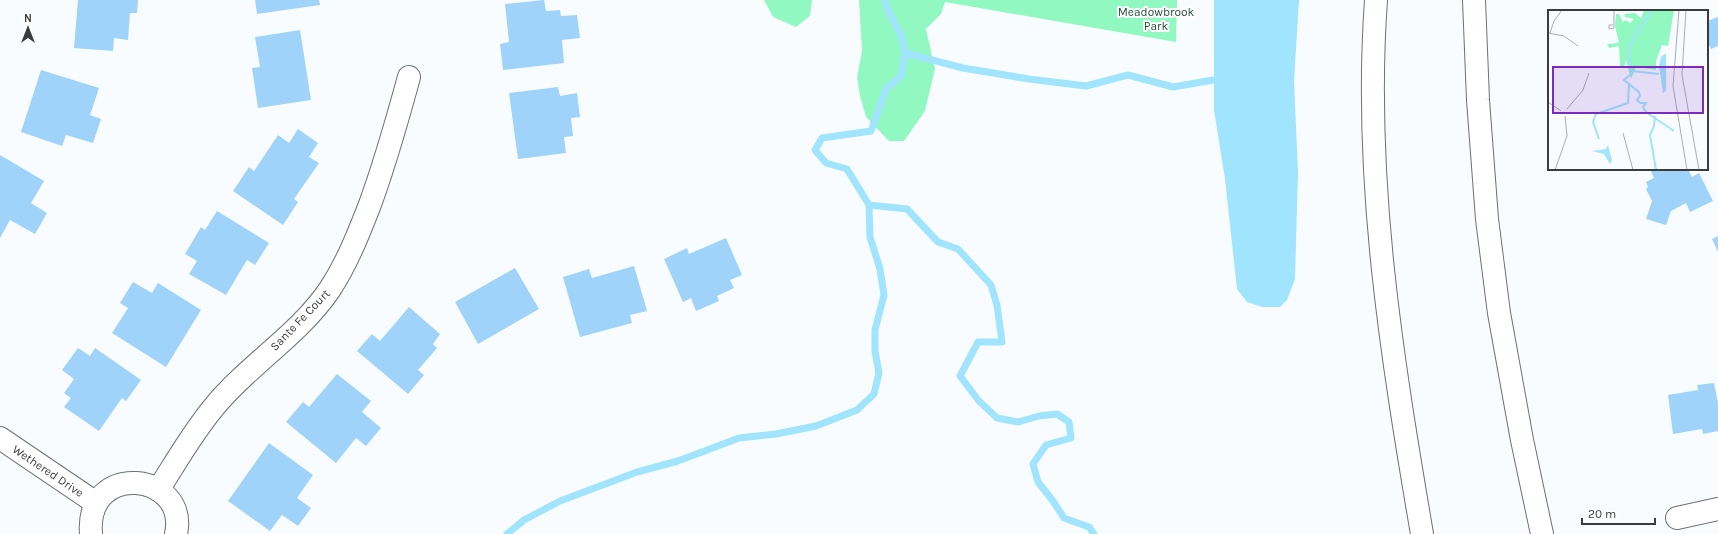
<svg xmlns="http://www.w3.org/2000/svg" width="1718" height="534" viewBox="0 0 1718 534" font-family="Karla,sans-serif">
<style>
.green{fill:#91f8c2}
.water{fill:#a0e4fd}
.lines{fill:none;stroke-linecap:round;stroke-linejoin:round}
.stream{stroke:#a0e4fd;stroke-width:7}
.building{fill:#9fd3f9}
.minor-casing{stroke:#6d7174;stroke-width:24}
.motorway-casing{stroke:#6d7174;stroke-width:24}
.minor{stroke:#fff;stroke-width:22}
.motorway{stroke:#fff;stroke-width:22}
.labels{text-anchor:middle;stroke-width:4;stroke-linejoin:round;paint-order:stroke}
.park-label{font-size:12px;fill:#204d37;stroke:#fff}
.street-label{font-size:12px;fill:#393b3c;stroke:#fff}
.inset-river{fill:none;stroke:#a0e4fd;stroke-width:2}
.inset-road{fill:none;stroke:#acafb1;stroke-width:1}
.view{fill:#7b2cbf;fill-opacity:0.15;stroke:#7b2cbf;stroke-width:2}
.inset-edge{fill:none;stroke:#393b3c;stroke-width:2}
</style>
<rect width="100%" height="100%" fill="#f8fcff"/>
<g class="green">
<polygon points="764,0 812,0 810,16 796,27 773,17"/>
<polygon points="859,0 1177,0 1176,42 945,2 941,14 926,29 935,69 925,111 904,141 889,141 866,117 860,96 857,77 862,51"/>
</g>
<polygon class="water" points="1214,0 1299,0 1294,81 1298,172 1295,279 1287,300 1280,307 1262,307 1247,302 1237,289 1225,179 1214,110"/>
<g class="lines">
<g class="stream">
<polyline points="885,0 888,11 901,35 905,53 901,76 886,89 871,131 822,138 815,150 826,163 847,169 869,205 907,209 938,242 958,249 991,285 997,305 1002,342 978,342 960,376 979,401 997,418 1018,422 1039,416 1057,414 1069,422 1071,438 1046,445 1033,464 1038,482 1053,501 1064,518 1089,527 1094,534"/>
<polyline points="905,53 963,68 1029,79 1086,86 1128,75 1173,87 1213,80"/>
<polyline points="507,534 524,520 560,501 637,472 678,461 739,438 776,434 816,426 857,410 874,394 879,373 875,351 875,330 884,295 880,269 870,237 869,205"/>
</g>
</g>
<g class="building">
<polygon points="78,0 138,0 137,13 130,13 128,40 114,38 113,51 74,48"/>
<polygon points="255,0 319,0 320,5 257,14"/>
<polygon points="544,0 546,11 560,10 561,16 577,15 580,38 562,40 564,63 503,70 500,44 509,42 505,4"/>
<polygon points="1718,17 1718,46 1711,49 1710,46 1707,47 1707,21"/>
<polygon points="300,30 311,100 258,108 252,68 260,67 255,37"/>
<polygon points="41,70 99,88 90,115 101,119 93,143 66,135 62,146 21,132"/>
<polygon points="558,87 560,96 577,93 580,117 571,118 573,136 564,137 566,153 518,159 509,93"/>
<polygon points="298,129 318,143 309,157 319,163 294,199 298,202 283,225 233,191 249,167 254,171 278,135 289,143"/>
<polygon points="0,155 44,181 31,203 47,213 35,234 10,220 0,238"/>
<polygon points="1650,169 1688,169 1692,177 1699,173 1713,201 1690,212 1686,203 1671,211 1666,225 1646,219 1652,201 1646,189 1648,187 1646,182 1654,178"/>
<polygon points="217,211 269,243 255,265 247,260 226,295 189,274 197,261 185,254 201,227 205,230"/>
<polygon points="1718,236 1718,252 1712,239"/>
<polygon points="726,238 742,275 730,280 734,288 717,296 719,301 696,311 691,298 683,302 664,259 687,248 689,254"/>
<polygon points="634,266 647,311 630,315 632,323 580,337 563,277 589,269 592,278"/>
<polygon points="515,268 539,309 478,344 455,302"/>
<polygon points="133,282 152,293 158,283 201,310 166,367 112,333 128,308 120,303"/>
<polygon points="409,307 440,334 433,344 437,348 418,370 424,375 408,394 357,351 372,334 380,341"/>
<polygon points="78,348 90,356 95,348 141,380 126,401 122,398 99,431 64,407 71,398 64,393 74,379 62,370"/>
<polygon points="337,374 371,401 362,412 381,428 366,446 356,438 336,463 286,422 303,402 309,407"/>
<polygon points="1714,383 1718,403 1718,431 1703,434 1702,429 1673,434 1668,395 1698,390 1697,385"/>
<polygon points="269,443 313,475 297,498 311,508 298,526 282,515 270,531 228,501"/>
</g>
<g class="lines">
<g class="minor-casing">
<g id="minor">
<polyline points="0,438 96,503"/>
<path d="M 158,490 C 176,462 193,432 214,407 C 248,365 300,334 330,289 C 347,263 358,235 369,207 C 385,164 397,121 409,77"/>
<polyline points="1677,518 1718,509"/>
<path d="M 91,534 C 85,460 189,472 176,534"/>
</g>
</g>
<g class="motorway-casing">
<g id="motorway">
<path d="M 1376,0 C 1363,180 1392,358 1422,534"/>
<polyline points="1474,0 1478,100 1487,219 1499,313 1522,440 1542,534"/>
</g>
</g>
<use href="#minor" class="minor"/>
<use href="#motorway" class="motorway"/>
</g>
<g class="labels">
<g class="park-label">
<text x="1156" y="16">Meadowbrook<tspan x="1156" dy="14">Park</tspan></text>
</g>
<g class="street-label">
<text transform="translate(300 320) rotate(-46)" y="4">Sante Fe Court</text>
<text transform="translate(48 471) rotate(34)" y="4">Wethered Drive</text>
</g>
</g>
<g transform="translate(1548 10)">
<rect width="160" height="160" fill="#f8fcff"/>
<path d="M 96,0 L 126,0 L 120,36 L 114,35 L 108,51 L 108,60 L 88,57 L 83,69 L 78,50 L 76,58 L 72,57 L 71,36 L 61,38 L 59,34 L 71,33 L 67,16 L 68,4 L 71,4 L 75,12 L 78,10 L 82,13 L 86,9 L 77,7 L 76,4 L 87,3 L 93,8 Z" fill="#91f8c2"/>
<path d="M 118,43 L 118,81 L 115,83 L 111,55 L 113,47 ZM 60,135 L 64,150 L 62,154 L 56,144 L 44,141 L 58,139 Z" fill="#a0e4fd"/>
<path class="inset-river" d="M 104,0 L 85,29 L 80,47 L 84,63 L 76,70 L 91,82 L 92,86 L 89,90 L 92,93 L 98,93 L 95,97 L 98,102 L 126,121M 84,61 L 111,64M 107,106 L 106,116 L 102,125 L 108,160M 51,129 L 45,112 L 48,104 L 80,93 L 81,75"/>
<path class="inset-road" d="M 131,0 L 125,76 L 139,160M 138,0 L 134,65 L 151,160M 65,15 L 61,15 L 61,19 L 66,18 L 66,0M 0,23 L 16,26 L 30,36M 2,23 L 6,11 L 14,0M 0,92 L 13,101M 19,99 L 35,80 L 41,63M 75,123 L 85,160M 7,160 L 19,126 L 17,106"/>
<path class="view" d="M 5,57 L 155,57 L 155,103 L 5,103 Z"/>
<rect width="160" height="160" class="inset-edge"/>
</g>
<g transform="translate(28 28)" stroke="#ffffff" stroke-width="3" paint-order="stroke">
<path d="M0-3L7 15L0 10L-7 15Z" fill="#393b3c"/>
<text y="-6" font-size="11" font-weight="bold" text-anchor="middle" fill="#393b3c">N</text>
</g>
<path d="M1582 518v6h73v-6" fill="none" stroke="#393b3c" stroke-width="2"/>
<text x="1588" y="518" font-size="12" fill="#393b3c" stroke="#ffffff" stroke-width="3" paint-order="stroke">20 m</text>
</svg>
